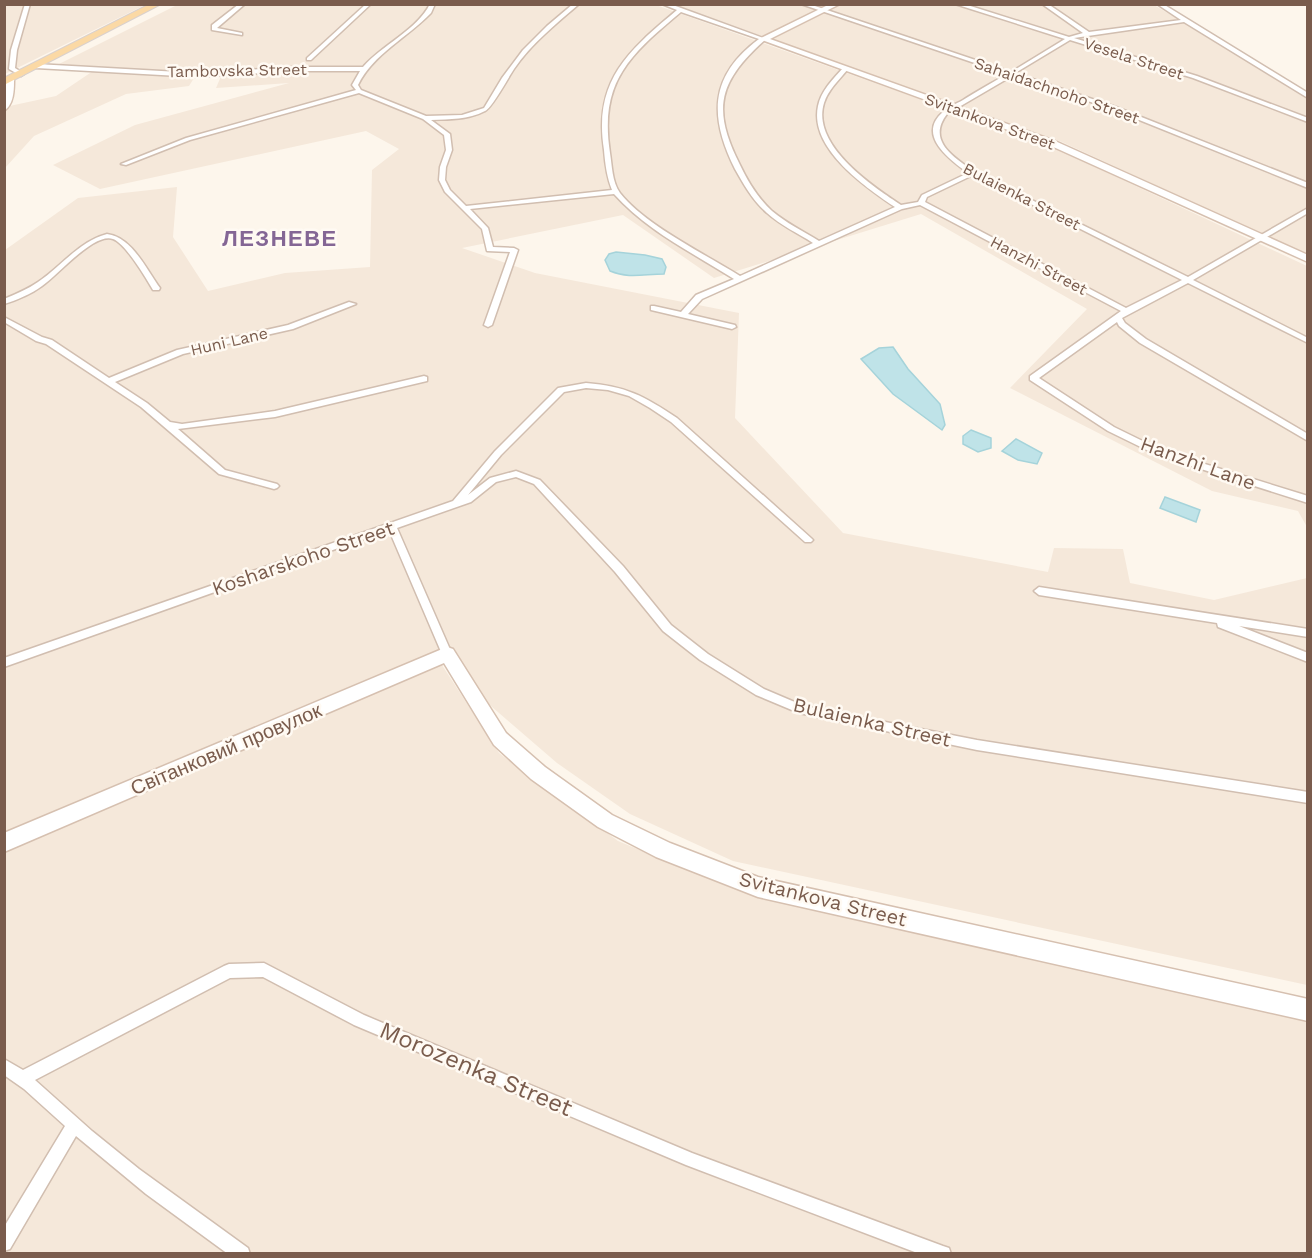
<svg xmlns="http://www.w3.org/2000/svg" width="1312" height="1258" viewBox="0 0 1312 1258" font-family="'Work Sans',sans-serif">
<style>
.residential{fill:#f5e8da}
.water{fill:#bfe3e8;stroke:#a5d3da;stroke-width:1.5}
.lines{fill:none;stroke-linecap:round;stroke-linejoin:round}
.street-casing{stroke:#d1beb0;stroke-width:3}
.secondary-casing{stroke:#d6c0b0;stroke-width:3}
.primary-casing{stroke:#dad1cd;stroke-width:2}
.street{fill:#fff;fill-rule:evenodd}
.secondary{fill:#fff;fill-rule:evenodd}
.primary{fill:#fbd9a5;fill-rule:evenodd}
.labels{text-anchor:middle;stroke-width:5;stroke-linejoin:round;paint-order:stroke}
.far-street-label{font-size:16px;fill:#7a5c4d;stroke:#fffaf3}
.street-label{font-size:20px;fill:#7a5c4d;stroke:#fffaf3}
.far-district-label{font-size:22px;font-weight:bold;letter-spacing:1.5px;fill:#846695;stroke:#fffaf3}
.near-street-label{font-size:24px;fill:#7a5c4d;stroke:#fffaf3}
</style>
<rect width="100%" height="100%" fill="#fdf6ec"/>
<g class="residential">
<polygon points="5,5 145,5 5,74"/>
<polygon points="177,5 656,5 1048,145 1307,266 1307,527 1298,511 1212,491 1010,388 1087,309 921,214 714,278 623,215 462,248 535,273 739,313 735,418 843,533 1048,572 1054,548 1123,549 1130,583 1214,600 1307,578 1307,985 733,861 630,814 557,763 440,662 499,753 618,841 729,887 1307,1021 1307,1253 5,1253 5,250 78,198 177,187 173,237 208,291 285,273 370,267 372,170 399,149 366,131 100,189 53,165 135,125 289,83 216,88 225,67 199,70 189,86 126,94 34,136 5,168 5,107 56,96 99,67 57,65"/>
<polygon points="673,5 1154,5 1292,85 1307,96 1307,255 1062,142"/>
</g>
<g class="water">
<path d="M 616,252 L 645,255 L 662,259 L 666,267 L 664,274 C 644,274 629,279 610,271 L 605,260 L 609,254 Z"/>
<polygon points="893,347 908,369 940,404 945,425 942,430 893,394 861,359 879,348"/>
<polygon points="971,430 991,438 991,448 978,452 963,444 963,436"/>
<polygon points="1016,439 1042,453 1037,464 1018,460 1002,451"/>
<polygon points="1165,497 1200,510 1196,522 1160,508"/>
</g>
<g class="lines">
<g class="street-casing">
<g id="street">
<polygon points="25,4 30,4 17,50 15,68 23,73 24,74 21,76 9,69 11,50"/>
<polygon points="239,4 245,4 217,28 242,33 242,35 212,30 212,25"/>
<polygon points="366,4 371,4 311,60 307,60 307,58"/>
<path d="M 430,4 L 435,4 L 431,13 C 407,38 373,54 358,85 L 361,90 L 426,116 L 462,115 L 484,108 L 502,78 L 523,50 L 547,26 L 573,4 L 579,4 C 555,25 532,43 514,69 C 508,78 492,108 485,111 C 468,120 450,119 431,120 L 450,134 L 452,150 L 446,167 L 445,180 L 450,190 L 466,206 L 612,190 C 607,178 605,163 604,150 C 593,81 628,51 677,10 L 662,4 L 670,4 L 766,39 C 719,81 711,108 740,165 C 748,182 758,198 772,211 C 786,223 803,231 819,241 L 895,207 C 865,187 809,148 818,106 C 821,91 833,79 843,68 L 848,69 C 839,80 828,90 824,103 C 811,145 872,186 901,205 L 918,202 L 922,195 L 968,173 C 950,160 916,135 943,112 C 948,107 956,104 963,100 C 977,91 992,83 1007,74 L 801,4 L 809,4 L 1011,72 L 1065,39 L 955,4 L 964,4 L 1069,37 L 1083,33 L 1042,4 L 1048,4 L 1089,32 L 1181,20 L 1157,4 L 1163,4 L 1308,93 L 1308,98 L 1184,22 L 1074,38 L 1197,76 L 1308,118 L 1308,122 L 1193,78 L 1070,40 L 1015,73 L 1116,107 L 1308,183 L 1308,188 L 1112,109 L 1012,76 L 947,114 C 926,141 955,158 975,172 L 1188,277 L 1308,208 L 1308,213 L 1193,280 L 1308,338 L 1308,343 L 1188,283 L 1122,318 L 1125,323 L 1146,339 L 1308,434 L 1308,441 L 1140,343 L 1119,326 L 1117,322 L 1039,378 L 1114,427 L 1163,451 L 1308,496 L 1308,503 L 1157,455 L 1108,431 L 1030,380 L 1030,376 L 1121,311 L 920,205 L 902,209 L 702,299 L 688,314 L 735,325 L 736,327 L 732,329 L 651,310 L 651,306 L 654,306 L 681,312 L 696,295 L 734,279 C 693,253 647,231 614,194 L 470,209 L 488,228 L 493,247 L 514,248 L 518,250 L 492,325 L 488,327 L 484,325 L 510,252 L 487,251 L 482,229 L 445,192 L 439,180 L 440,167 L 446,150 L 444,135 L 423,119 L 359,93 L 190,140 L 126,165 L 121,164 L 186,138 L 356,90 L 352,85 L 360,71 L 294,71 L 197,77 L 36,68 L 33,66 L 36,64 L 197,73 L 294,67 L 363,67 C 382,45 417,30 430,4 ZM 681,12 L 759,39 C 709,76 709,117 735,169 C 744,185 753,201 767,213 C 781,226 798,233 813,243 L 740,276 C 705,254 645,225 620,193 C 612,182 612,165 610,153 C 599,81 630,55 681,12 ZM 973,175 L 1182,280 L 1126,308 L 925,202 L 927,197 Z"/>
<path d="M 107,234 C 132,237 146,269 160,288 L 159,290 L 153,290 C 146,278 125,243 113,239 C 94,232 57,276 42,286 C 31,294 17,300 4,304 L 4,299 C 16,294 28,289 38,282 C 62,266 78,242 107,234 Z"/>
<polygon points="349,302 356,304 293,329 183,354 115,382 147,403 170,422 182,424 275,411 424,376 427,377 427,381 275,417 178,429 225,470 277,484 279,486 277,488 274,489 219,474 141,407 46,344 36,341 4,322 4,317 42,337 52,340 109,378 177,350 288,325"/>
<path d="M 586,383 C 626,386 644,396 677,418 L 811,538 L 813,540 L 811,542 L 805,542 L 671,422 L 650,408 L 629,396 L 608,390 L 586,388 L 564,392 L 501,455 L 468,495 L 490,478 L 516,471 L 540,480 L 623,566 L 671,625 L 708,654 L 764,689 L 804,706 L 977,740 L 1308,792 L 1308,803 L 977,750 L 799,713 L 756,695 L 700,660 L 663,631 L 615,572 L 534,484 L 516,477 L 496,482 L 471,502 L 397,528 L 452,654 L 451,657 L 443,657 L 442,654 L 389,530 L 4,667 L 4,658 L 453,501 L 495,451 L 558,388 Z"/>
<polygon points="1039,587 1308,629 1308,637 1239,626 1308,653 1308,662 1218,627 1217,623 1039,595 1034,591"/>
<polygon points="264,963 364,1015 692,1153 943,1246 949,1248 951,1254 920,1254 686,1165 354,1025 263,977 230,978 35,1080 92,1131 139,1169 248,1248 250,1254 228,1254 146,1194 76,1136 10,1249 4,1251 4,1227 65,1126 24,1089 4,1075 4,1059 23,1070 224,966 229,964"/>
</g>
</g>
<g class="secondary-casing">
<g id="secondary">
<polygon points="830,4 840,4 770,39 1055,141 1308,255 1308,262 1049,145 759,39"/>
<path d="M 10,76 L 14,79 C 14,90 14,104 4,111 L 6,79 Z"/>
<polygon points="447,647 453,649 506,733 545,767 612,815 670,843 758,877 1308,999 1308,1021 758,897 656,857 598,827 531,779 494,745 444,663 4,852 4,833"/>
</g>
</g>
<g class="primary-casing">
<polygon id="primary" points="150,4 161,4 4,85 4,78"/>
</g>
<use href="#street" class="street"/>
<use href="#secondary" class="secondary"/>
<use href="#primary" class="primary"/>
</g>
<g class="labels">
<g class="far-street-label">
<text transform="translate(1134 58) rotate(18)" y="6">Vesela Street</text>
<text transform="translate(237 70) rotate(-1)" y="6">Tambovska Street</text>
<text transform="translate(1057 90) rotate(19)" y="6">Sahaidachnoho Street</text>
<text transform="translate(990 121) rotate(20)" y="6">Svitankova Street</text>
<text transform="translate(1022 196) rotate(27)" y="6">Bulaienka Street</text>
<text transform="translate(1039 265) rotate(28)" y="6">Hanzhi Street</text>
<text transform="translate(229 341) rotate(-13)" y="6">Huni Lane</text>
</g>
<g class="street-label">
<text transform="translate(1198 463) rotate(20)" y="7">Hanzhi Lane</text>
<text transform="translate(303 558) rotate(-19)" y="7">Kosharskoho Street</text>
<text transform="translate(872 722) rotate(13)" y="7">Bulaienka Street</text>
<text transform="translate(226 749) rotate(-23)" y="7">Світанковий провулок</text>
<text transform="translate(823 899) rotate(14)" y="7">Svitankova Street</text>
</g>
<g class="far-district-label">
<text x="280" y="246">ЛЕЗНЕВЕ</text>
</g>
<g class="near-street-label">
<text transform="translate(476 1069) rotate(23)" y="8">Morozenka Street</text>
</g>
</g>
<rect width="1312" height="1258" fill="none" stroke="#7a5c4d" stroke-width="12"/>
</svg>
